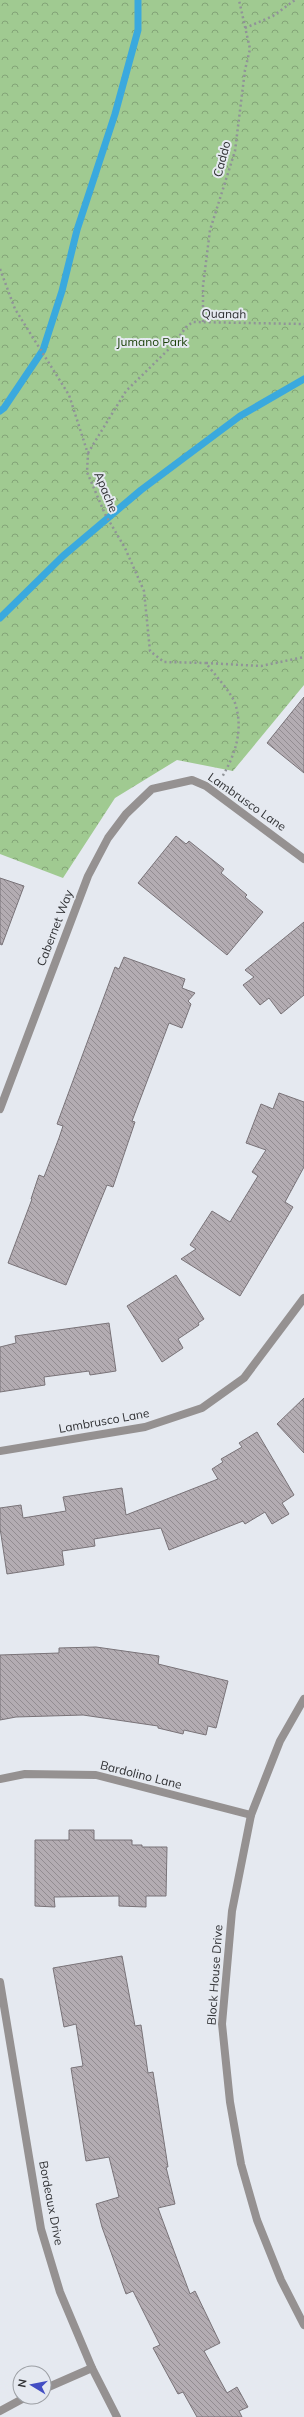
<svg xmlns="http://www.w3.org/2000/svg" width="304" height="2417" viewBox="0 0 304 2417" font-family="Mulish,sans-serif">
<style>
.park{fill:url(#park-crowns)}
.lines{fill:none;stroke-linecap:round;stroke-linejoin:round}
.stream{stroke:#3aa9de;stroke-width:7}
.building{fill:url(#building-back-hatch);stroke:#797378}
.path{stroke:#909398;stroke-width:2.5;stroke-dasharray:2 3;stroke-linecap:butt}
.minor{stroke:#959191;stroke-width:8}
.tertiary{stroke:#959191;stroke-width:8}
.labels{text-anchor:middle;stroke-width:4;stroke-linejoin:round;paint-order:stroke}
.street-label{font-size:12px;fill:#2f3033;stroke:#e5e9f0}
.park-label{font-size:12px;fill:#1b4109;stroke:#e5e9f0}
</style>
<defs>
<pattern id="park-crowns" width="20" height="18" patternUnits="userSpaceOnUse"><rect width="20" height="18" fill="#a0ca91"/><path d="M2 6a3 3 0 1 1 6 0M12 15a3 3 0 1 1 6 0" fill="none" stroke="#83a477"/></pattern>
<pattern id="building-back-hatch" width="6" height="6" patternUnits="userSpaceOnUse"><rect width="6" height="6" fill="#b3acb2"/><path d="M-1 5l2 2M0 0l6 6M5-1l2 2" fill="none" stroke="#928c91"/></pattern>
</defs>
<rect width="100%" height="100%" fill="#e5e9f0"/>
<polygon class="park" points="0,0 304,0 304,685 233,771 177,760 115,798 63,878 0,854"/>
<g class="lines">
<g class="stream">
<polyline points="0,411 4,408 43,350 62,291 77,230 115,114 138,30 138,0"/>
<polyline points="0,618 63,556 141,490 240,416 304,379"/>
</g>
</g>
<g class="building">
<polygon points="304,697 304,773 267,743"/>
<polygon points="176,836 186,844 189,841 224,869 221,873 247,895 245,897 263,912 227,955 138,883"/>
<polygon points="0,878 24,886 2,945 0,944"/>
<polygon points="304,922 304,995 281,1014 269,998 260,1005 243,985 254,977 245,970"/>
<polygon points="124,957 185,979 182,988 195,993 188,1001 191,1004 182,1028 169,1023 132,1121 135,1122 113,1187 107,1185 66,1285 8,1263 32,1199 31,1199 39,1175 44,1177 59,1138 63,1126 57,1124 115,967 119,969"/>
<polygon points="279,1093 304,1102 304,1167 285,1202 293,1207 240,1296 181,1259 196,1249 190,1245 212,1211 230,1222 258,1176 252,1172 266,1150 246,1143 261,1104 273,1109"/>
<polygon points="176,1275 204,1319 198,1323 199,1325 178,1339 183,1348 162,1362 127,1306"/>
<polygon points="109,1323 116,1371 90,1375 89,1371 44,1377 45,1385 0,1392 0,1347 16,1343 15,1336"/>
<polygon points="304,1398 304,1453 277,1424"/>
<polygon points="257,1432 294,1495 282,1503 289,1514 272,1524 265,1512 245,1524 243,1521 169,1550 161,1528 94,1539 95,1546 62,1551 64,1565 7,1574 0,1528 0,1508 21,1505 23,1518 66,1511 63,1497 122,1488 126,1515 218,1479 212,1469 223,1462 221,1459 242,1447 239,1443"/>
<polygon points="96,1647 159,1656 158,1664 228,1681 216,1728 208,1726 206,1735 184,1730 183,1734 158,1728 158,1726 83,1715 16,1717 0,1720 0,1655 59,1653 59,1648"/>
<polygon points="69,1830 94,1830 94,1840 132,1840 132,1845 142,1845 142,1847 167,1847 166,1896 146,1896 146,1907 119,1906 119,1896 54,1897 55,1907 35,1906 35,1840 69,1840"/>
<polygon points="122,1956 135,2026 141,2025 148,2073 153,2072 168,2167 166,2167 175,2204 158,2208 190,2294 195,2291 220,2343 204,2351 227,2393 237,2387 248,2407 239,2411 242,2417 197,2417 183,2392 178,2394 153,2348 160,2345 133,2291 126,2294 102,2227 96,2204 119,2197 109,2157 86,2161 71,2068 83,2066 76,2024 64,2027 53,1968"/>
</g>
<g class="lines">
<g class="path">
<polyline points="245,28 273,16 295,0"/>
<path d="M 0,269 L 15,309 L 69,395 L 88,454 L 87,472 L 105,514 L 125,548 L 144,591 L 150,651 L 164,662 L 206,663 C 214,674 231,692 235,703 C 244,730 235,755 222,777"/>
<polyline points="203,322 203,286 210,230 235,151 245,70 250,49 239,0"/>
<polyline points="88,453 126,391 172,346 187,326 193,322 304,324"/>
<polyline points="206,663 261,666 304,657"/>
</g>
<g class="minor">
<polyline points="0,1109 88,876 108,838 126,814 152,789 192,780 206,786 304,859"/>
<polyline points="0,1451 145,1427 202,1408 244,1378 304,1298"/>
<polyline points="0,1779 25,1774 96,1775 251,1815"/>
<polyline points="0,1982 41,2229 60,2292 92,2368 117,2417"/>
<polyline points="44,2389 92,2368"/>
<polyline points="0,2411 26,2397"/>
</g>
<polyline class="tertiary" points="304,1699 280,1741 251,1815 232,1911 222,2024 230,2102 241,2164 257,2220 281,2280 304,2325"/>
</g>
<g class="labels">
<g class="street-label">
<text transform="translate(222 159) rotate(-75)" y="4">Caddo</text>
<text transform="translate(224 314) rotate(1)" y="4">Quanah</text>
<text transform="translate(106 492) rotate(67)" y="4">Apache</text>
<text transform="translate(247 802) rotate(35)" y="4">Lambrusco Lane</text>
<text transform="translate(55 928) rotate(-69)" y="4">Cabernet Way</text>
<text transform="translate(104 1421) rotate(-10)" y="4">Lambrusco Lane</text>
<text transform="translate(141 1775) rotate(14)" y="4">Bardolino Lane</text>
<text transform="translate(215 1975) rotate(-86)" y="4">Block House Drive</text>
<text transform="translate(51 2203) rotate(79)" y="4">Bordeaux Drive</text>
</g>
<g class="park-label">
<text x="152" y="346">Jumano Park</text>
</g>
</g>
<g transform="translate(32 2385) rotate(280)"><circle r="19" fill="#e5e9f0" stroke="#9c9fa4"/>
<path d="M0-3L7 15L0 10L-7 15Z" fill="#434ec3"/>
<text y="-6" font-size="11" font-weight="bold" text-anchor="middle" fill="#2f3033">N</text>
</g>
</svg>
